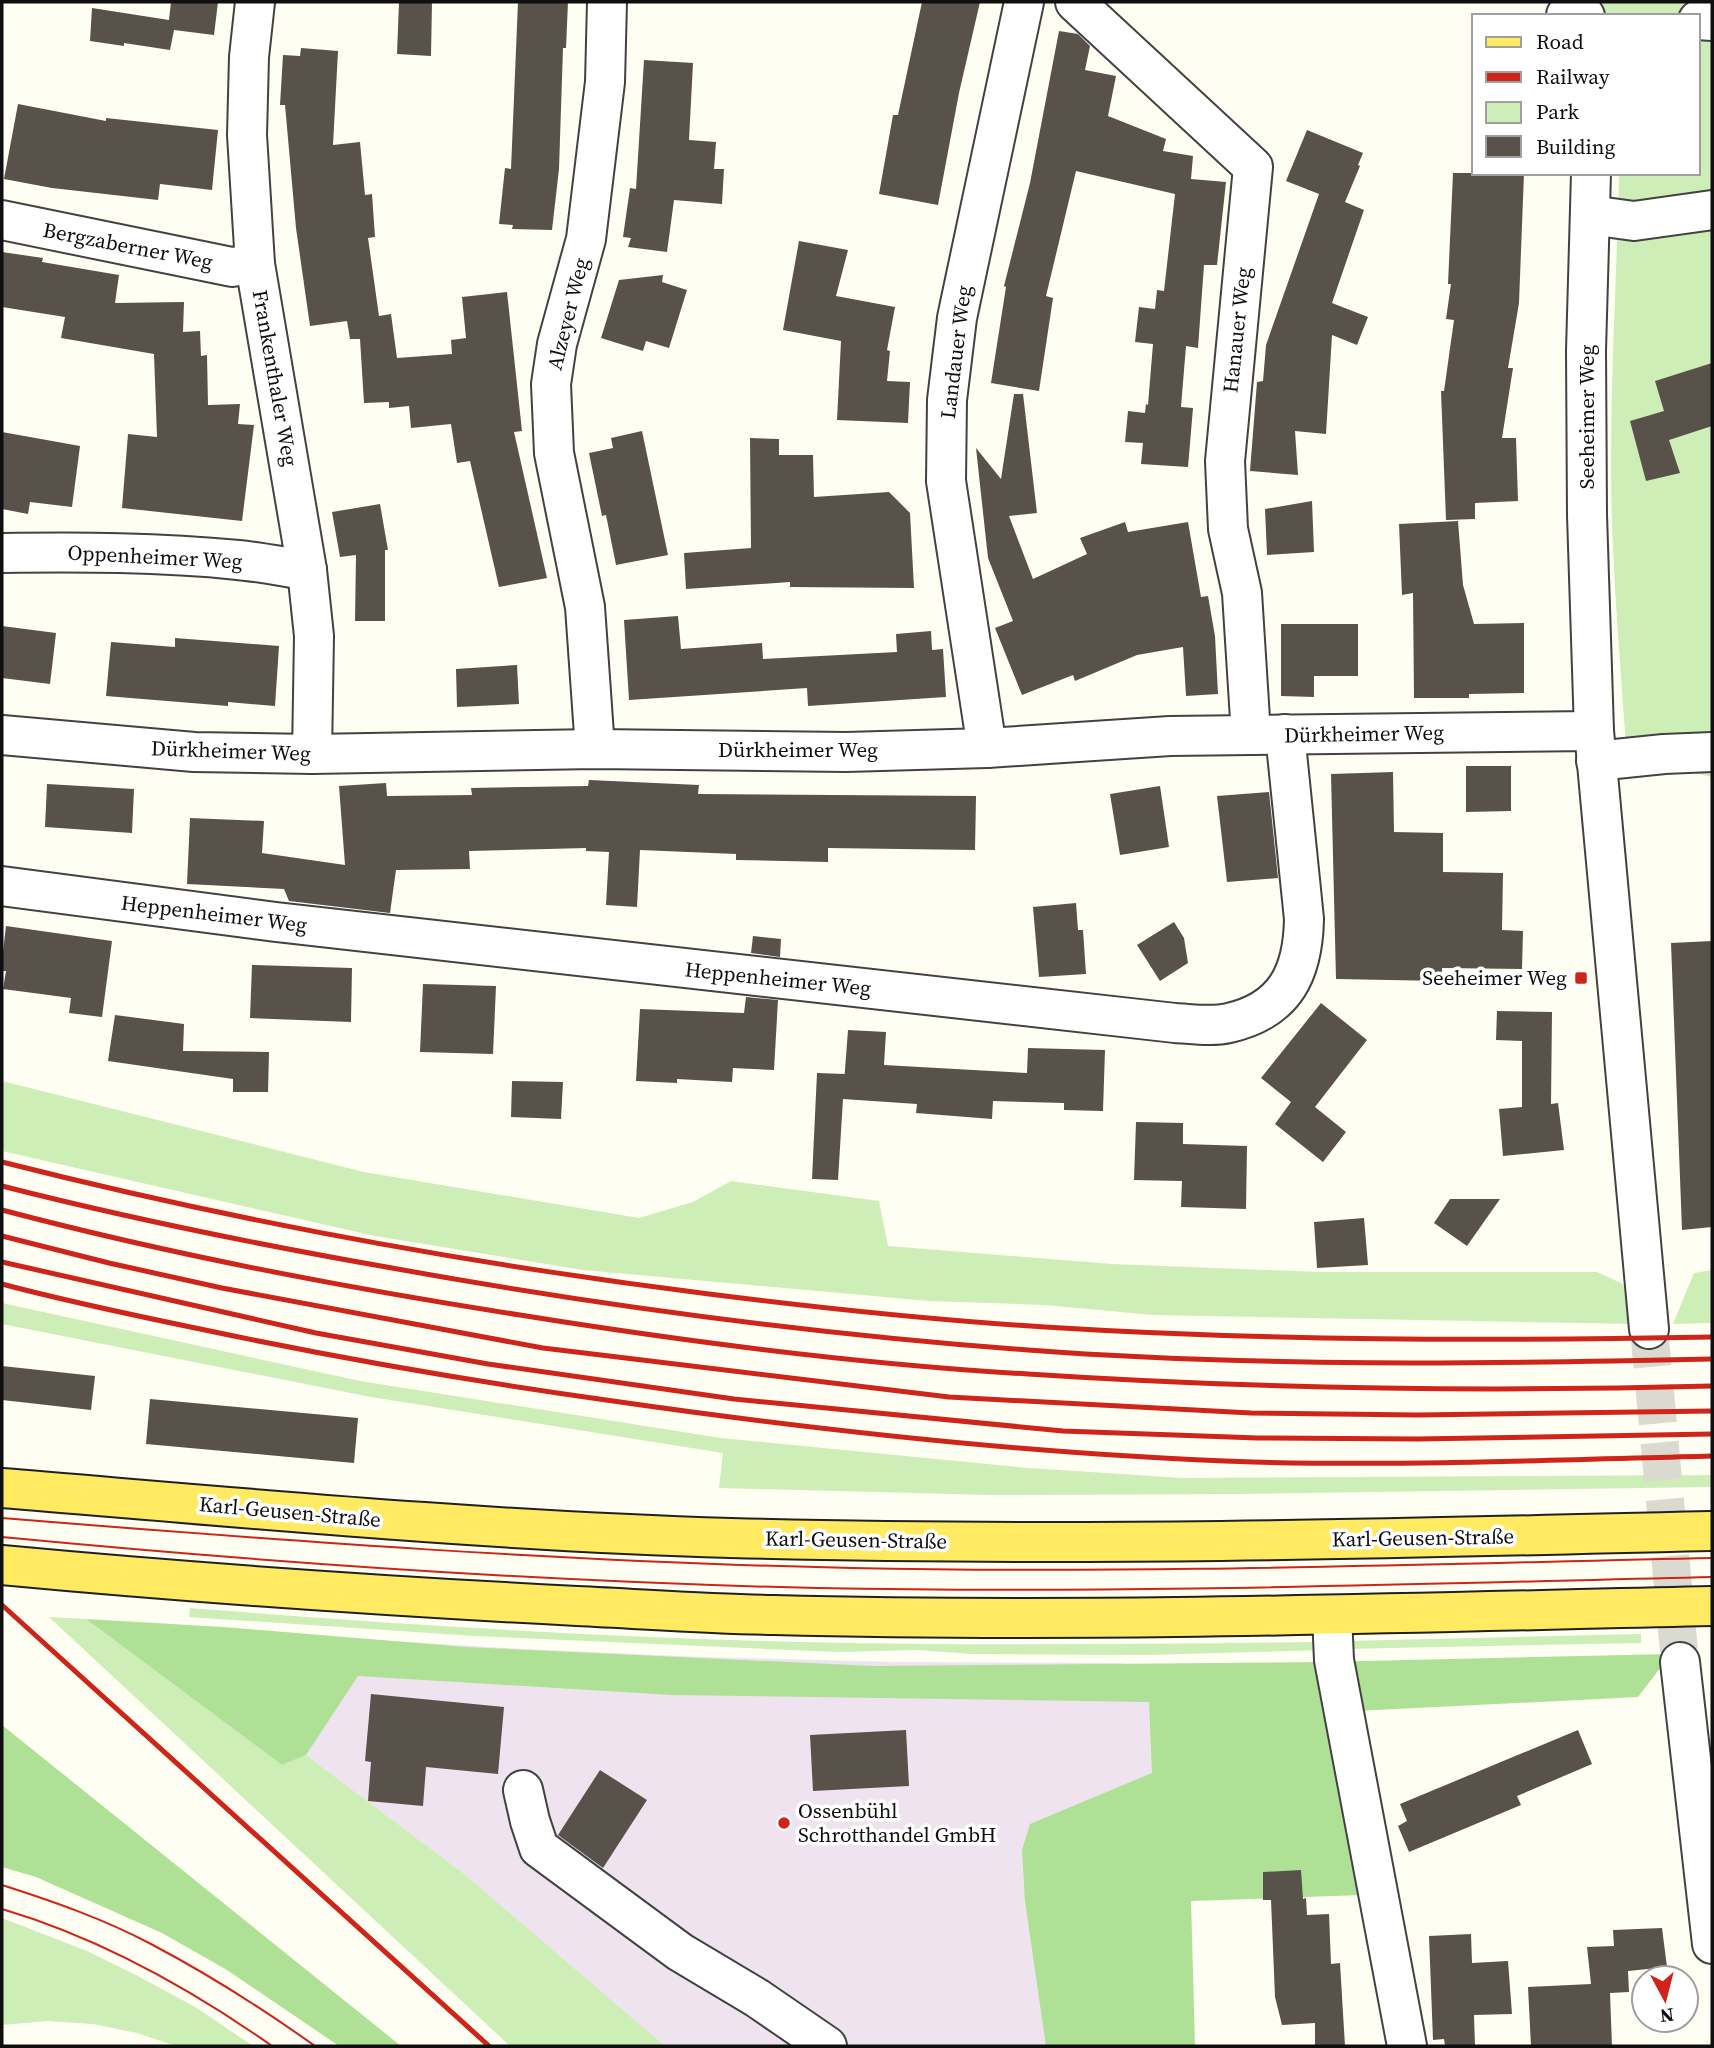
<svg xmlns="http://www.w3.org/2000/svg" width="1714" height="2048" viewBox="0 0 1714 2048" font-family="'Source Serif 4',serif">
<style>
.industrial{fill:#efe3ef}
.green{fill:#cdeeb7}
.forest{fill:#aee095}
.building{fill:#59524b}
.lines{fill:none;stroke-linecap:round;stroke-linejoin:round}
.minor-tunnel{stroke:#dbdad0;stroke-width:38;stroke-dasharray:38 19;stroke-linecap:butt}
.minor-casing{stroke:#424242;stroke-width:42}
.major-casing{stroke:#202020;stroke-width:42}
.minor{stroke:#fff;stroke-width:38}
.major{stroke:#ffea62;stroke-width:38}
.tram{stroke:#ce2419;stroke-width:2}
.rail{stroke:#ce2419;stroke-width:5}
.poi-dot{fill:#ce2419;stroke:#fff;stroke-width:2.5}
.labels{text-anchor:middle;stroke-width:7;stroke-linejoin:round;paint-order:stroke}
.street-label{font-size:21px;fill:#0f0f0f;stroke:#fff}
.poi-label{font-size:21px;fill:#0f0f0f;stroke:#fff;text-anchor:end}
</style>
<rect width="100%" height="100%" fill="#fffef2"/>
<polygon class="industrial" points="313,1636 505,1648 702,1657 896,1662 1122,1663 1152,1699 1194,2046 665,2046 463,1873 306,1755"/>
<g class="green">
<path d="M 1587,2 L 1712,2 L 1712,777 L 1627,758 C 1620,659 1611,560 1611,461 C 1611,365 1617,269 1619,173 L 1698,173 L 1698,16 L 1593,16 Z"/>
<polygon points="2,1081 364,1172 639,1218 693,1202 731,1181 879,1201 888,1246 1112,1264 1320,1272 1597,1272 1623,1284 1634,1324 1153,1315 1045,1305 929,1301 583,1270 375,1236 2,1151"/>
<polygon points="1712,1270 1712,1323 1673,1324 1694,1273"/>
<polygon points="2,1303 360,1381 721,1438 1029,1468 1182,1478 1712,1475 1712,1487 1241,1494 991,1495 719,1488 723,1453 371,1397 2,1324"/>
<path d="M 190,1608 C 392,1624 595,1637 798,1642 C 973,1646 1147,1644 1322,1642 L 1323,1650 L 1146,1655 L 972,1654 L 917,1650 L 838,1652 L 475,1636 L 189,1617 Z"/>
<polygon points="49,1617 86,1619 282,1765 306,1755 463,1873 665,2046 510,2046"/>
<polygon points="1641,1634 1641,1643 1343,1649 1345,1641"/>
<polygon points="2,1918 87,1951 136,1975 197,2008 253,2046 176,2046 137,2033 93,2024 47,2021 2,2025"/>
</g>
<g class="forest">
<polygon points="86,1619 223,1627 465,1647 873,1666 1321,1662 1671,1654 1638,1697 1355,1711 1362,1895 1191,1901 1195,2046 1046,2046 1025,1901 1022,1850 1030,1824 1152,1773 1149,1702 672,1695 358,1676 306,1755 282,1765"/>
<polygon points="2,1725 401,2046 339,2046 227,1970 162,1933 36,1877 2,1867"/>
</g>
<g class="building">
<polygon points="171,2 218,2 214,35 174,30 170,50 124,43 124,46 90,41 92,8 169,20"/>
<polygon points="399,2 432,2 431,56 397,54"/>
<polygon points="518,2 568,2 566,48 563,48 559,169 552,230 512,229 513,225 499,224 505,168 511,169"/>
<polygon points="922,2 980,2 959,93 938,205 879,194 893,115 898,115"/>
<polygon points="1059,31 1078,34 1090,46 1085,70 1116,76 1108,116 1166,139 1163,151 1193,156 1191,179 1226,182 1217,265 1204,265 1198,348 1186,346 1181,407 1193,408 1188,467 1141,464 1143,443 1125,442 1128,411 1145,413 1146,404 1148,405 1153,344 1135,342 1139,307 1155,309 1157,290 1164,291 1175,194 1076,171 1046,296 1053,298 1039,391 991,383 1006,287 1004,286 1030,183"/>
<polygon points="301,48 338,51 333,145 360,142 365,195 372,194 375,237 368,238 379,316 391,314 397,358 452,354 451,340 466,338 462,297 507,292 522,431 514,432 547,578 499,587 470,461 457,463 451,424 411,428 409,406 389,408 389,402 364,403 360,339 350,339 347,321 310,326 296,228 285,105 280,105 283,55 300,56"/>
<polygon points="644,60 693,63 689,140 716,142 714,169 724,169 722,204 674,200 667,252 628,247 631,238 623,237 630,188 636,189"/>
<polygon points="18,104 106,121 106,118 218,130 212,190 160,184 158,200 52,188 4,179"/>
<polygon points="1307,130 1363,153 1358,165 1360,166 1345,202 1364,210 1332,303 1368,317 1357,345 1332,335 1326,434 1295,431 1298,475 1250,471 1257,382 1263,381 1266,345 1319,194 1286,181"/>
<polygon points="1453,173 1524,173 1519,303 1508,368 1513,368 1502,438 1516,438 1518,501 1475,503 1475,519 1446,520 1441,391 1444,391 1454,320 1446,319 1451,284 1448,284"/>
<polygon points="799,241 848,250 836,296 895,307 887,350 890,351 887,381 910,382 908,423 837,420 841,341 783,330"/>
<polygon points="2,252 43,258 42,262 119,275 115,303 184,302 183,332 200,331 201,356 207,355 208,405 240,404 238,424 254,425 242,521 122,508 128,434 157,437 154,354 61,338 65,317 2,307"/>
<polygon points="663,275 662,282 687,290 669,348 646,341 643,351 601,338 619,280"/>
<polygon points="1712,363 1712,426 1669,440 1680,473 1646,481 1630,421 1664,411 1655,381"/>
<polygon points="1014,394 1023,394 1037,513 1009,516 1033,579 1087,554 1080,538 1125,522 1128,532 1188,522 1201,597 1208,596 1215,636 1218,694 1186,696 1183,647 1137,655 1075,681 1073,675 1022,695 995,628 1013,621 988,558 976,448 1001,479"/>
<polygon points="642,431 668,555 616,565 606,515 602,516 589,453 613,448 611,438"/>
<polygon points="2,432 80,446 72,507 30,502 28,514 2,509"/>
<polygon points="750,438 779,439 779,455 813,455 814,497 889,492 910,513 914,588 790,587 790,582 686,589 684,553 751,548"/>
<polygon points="1312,501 1314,552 1267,555 1265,509"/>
<polygon points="380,504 388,550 385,550 385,621 355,621 356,555 340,557 332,512"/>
<polygon points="1458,521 1463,585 1474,624 1524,623 1524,693 1469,694 1469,698 1414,698 1413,593 1402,595 1399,524"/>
<polygon points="678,616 681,649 762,643 763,659 897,652 896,634 931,631 932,650 943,649 946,697 808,706 807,688 629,700 624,620"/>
<polygon points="1281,624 1358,624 1358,676 1314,676 1314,697 1281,696"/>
<polygon points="2,626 56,633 50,684 2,678"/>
<polygon points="175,638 279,646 275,706 228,702 228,706 106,696 111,642 175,647"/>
<polygon points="517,665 519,704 457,707 456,669"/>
<polygon points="1466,766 1511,766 1511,811 1466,812"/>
<polygon points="1393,772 1394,832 1443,833 1443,872 1503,873 1502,930 1523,931 1522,969 1442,968 1442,981 1336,979 1331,774"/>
<polygon points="589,780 699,785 698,794 976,796 975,850 828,848 828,862 736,860 736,854 640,850 637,907 606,905 609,852 586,851 586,848 469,851 470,869 396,870 390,913 289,901 284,889 187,884 190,818 264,821 262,853 345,865 339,786 386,783 387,796 472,795 471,788 588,786"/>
<polygon points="47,784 134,789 132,833 45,827"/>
<polygon points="1160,786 1169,847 1120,855 1110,794"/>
<polygon points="1269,792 1278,878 1227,882 1217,796"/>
<polygon points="1076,903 1078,930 1083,930 1086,974 1039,977 1033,907"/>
<polygon points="1174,922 1184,938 1188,963 1160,981 1137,945"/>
<polygon points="6,926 112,941 102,1017 69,1013 71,998 3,989 6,971 2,971 2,960"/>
<polygon points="753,936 781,939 780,957 751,953"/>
<polygon points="1712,941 1712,1227 1682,1230 1671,943"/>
<polygon points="252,965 352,968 351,1022 250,1018"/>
<polygon points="423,984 496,986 493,1054 420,1052"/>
<polygon points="746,997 778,1000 774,1070 733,1068 732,1082 677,1079 677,1083 636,1081 640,1009 744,1013"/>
<polygon points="1321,1003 1367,1040 1315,1107 1346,1132 1323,1162 1275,1124 1291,1102 1261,1078"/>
<polygon points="1497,1011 1552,1012 1551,1104 1558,1103 1564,1150 1503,1156 1499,1109 1522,1107 1522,1041 1496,1040"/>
<polygon points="115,1015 184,1024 183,1051 269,1052 268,1092 233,1092 233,1079 108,1061"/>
<polygon points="848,1030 886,1032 884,1065 1027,1073 1028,1048 1105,1050 1103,1111 1064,1110 1064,1103 993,1101 992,1119 916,1113 917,1104 843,1099 838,1180 812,1179 817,1073 845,1074 843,1096"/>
<polygon points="512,1081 563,1082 561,1119 511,1117"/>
<polygon points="1136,1122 1183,1123 1183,1144 1247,1146 1246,1209 1181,1207 1182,1181 1134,1180"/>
<polygon points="1450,1199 1500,1199 1467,1246 1434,1223"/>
<polygon points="1364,1218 1368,1265 1317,1268 1314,1222"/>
<polygon points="2,1366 95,1376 91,1410 2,1400"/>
<polygon points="150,1399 358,1418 354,1463 146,1444"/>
<polygon points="371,1694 504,1707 498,1774 426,1767 423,1806 368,1801 371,1762 365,1761"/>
<polygon points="906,1730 909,1786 813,1791 810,1735"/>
<polygon points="1578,1730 1592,1764 1517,1796 1521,1805 1409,1852 1398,1826 1407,1821 1400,1804"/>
<polygon points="600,1770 647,1800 603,1868 558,1835"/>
<polygon points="1301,1870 1303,1899 1306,1898 1307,1915 1329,1914 1331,1964 1340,1963 1345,2046 1315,2046 1315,2023 1282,2025 1275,1997 1271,1900 1263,1900 1263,1872"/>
<polygon points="1662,1928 1667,1967 1628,1971 1629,1992 1610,1993 1612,2046 1531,2046 1528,1987 1591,1984 1587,1947 1614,1946 1613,1930"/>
<polygon points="1471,1934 1472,1963 1508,1961 1512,2014 1474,2015 1475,2046 1445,2046 1444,2039 1433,2040 1429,1936"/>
</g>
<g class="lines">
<polyline class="minor-tunnel" points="1649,1329 1680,1662"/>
<g class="minor-casing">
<g id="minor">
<polyline points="255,2 249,57 247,135 255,264 307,570 314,636 312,754"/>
<polyline points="1075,2 1253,167 1225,461 1228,529 1242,593 1251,735"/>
<polyline points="1566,15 1585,16"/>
<polyline points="1698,20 1712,21"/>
<polyline points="1591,173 1586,351 1587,515 1594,731 1649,1329"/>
<polyline points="1590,215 1634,221 1712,210"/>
<polyline points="2,220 232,267 255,264"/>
<path d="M 2,553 C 81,552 159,552 238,560 C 261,562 284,567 307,570"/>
<polyline points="2,735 194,752 312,754 595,749 846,752 987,748 1170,736 1594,731"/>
<polyline points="987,748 946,481 947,400 957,318 1024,2"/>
<polyline points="595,749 585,607 554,453 551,384 557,344 586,239 605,82 607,2"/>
<polyline points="1596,761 1664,754 1712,752"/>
<path d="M 2,886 L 276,922 L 1175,1023 C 1193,1024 1212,1027 1229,1023 C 1286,1010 1303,972 1304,919 L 1285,734"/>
<polyline points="1332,1615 1334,1660 1407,2046"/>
<polyline points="1680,1662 1712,1944"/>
<polyline points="523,1790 530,1821 539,1848 680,1952 757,1998 827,2046"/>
</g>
</g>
<g class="major-casing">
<g id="major">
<path d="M 2,1488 C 245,1508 488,1531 731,1538 C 1059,1547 1385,1539 1712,1531"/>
<path d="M 2,1565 C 193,1583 385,1596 577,1606 C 643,1609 709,1614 774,1615 C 1087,1623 1400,1613 1712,1606"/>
</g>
</g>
<use href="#minor" class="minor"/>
<use href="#major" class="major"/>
<g class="tram">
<path d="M 2,1518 C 285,1541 568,1562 852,1568 C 1139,1574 1426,1564 1712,1558"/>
<path d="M 2,1537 C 273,1563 545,1582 817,1588 C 1116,1594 1414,1584 1712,1577"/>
<path d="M 2,1885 C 52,1901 104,1919 151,1944 C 208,1974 263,2009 315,2046"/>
<path d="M 2,1909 C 97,1937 191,1989 272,2046"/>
</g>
<g class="rail">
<path d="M 2,1162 C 235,1221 470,1264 709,1294 C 820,1308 933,1320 1045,1327 C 1267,1341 1490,1341 1712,1337"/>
<path d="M 2,1186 C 131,1219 261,1245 392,1268 C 602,1306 815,1334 1028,1350 C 1255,1367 1484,1364 1712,1359"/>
<path d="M 2,1210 C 172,1255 346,1288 520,1315 C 688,1342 857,1364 1028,1374 C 1256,1389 1484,1392 1712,1386"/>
<polyline points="2,1236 109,1263 222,1288 543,1348 949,1397 1251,1413 1418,1415 1712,1411"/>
<polyline points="2,1262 316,1333 488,1364 734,1399 1063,1431 1258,1438 1417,1439 1712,1434"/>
<path d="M 2,1284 C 69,1302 137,1316 205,1330 C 338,1358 471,1381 606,1400 C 821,1431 1036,1455 1253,1462 C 1406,1466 1559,1460 1712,1456"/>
<polyline points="2,1605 489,2046"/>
</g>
</g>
<g class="poi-dot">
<rect x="1574" y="971" width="14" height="14" rx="3.5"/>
<circle cx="784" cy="1823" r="7"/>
</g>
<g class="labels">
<g class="street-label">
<text transform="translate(128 246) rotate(11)" y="7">Bergzaberner Weg</text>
<text transform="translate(568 314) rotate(-76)" y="7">Alzeyer Weg</text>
<text transform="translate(1237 330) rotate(-84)" y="7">Hanauer Weg</text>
<text transform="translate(956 352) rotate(-83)" y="7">Landauer Weg</text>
<text transform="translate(275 378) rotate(80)" y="7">Frankenthaler Weg</text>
<text transform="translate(1587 417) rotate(-90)" y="7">Seeheimer Weg</text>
<text transform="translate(155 557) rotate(3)" y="7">Oppenheimer Weg</text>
<text transform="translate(1364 734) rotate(-1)" y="7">Dürkheimer Weg</text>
<text x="798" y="757">Dürkheimer Weg</text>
<text transform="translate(231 751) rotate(2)" y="7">Dürkheimer Weg</text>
<text transform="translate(214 914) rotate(7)" y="7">Heppenheimer Weg</text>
<text transform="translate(778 979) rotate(6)" y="7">Heppenheimer Weg</text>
<text transform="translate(290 1512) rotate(5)" y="7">Karl-Geusen-Straße</text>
<text transform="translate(1423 1538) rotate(-1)" y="7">Karl-Geusen-Straße</text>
<text transform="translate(856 1540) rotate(1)" y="7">Karl-Geusen-Straße</text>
</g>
<g class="poi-label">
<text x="1567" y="985">Seeheimer Weg</text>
<text x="798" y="1818" text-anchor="start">Ossenbühl<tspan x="798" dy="24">Schrotthandel GmbH</tspan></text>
</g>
</g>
<rect width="1714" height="2048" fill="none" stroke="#0f0f0f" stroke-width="7"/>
<rect x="1472" y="14" width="228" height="161" fill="#ffffff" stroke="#9f9f9f" stroke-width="2"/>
<rect x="1486" y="37" width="35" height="10" fill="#ffea62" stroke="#9f9f9f" stroke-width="2"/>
<text x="1536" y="49" font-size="21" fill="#0f0f0f">Road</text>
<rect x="1486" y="72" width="35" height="10" fill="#ce2419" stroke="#9f9f9f" stroke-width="2"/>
<text x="1536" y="84" font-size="21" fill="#0f0f0f">Railway</text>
<rect x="1486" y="102" width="35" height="21" fill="#cdeeb7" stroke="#9f9f9f" stroke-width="2"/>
<text x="1536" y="119" font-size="21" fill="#0f0f0f">Park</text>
<rect x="1486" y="136" width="35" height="21" fill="#59524b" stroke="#9f9f9f" stroke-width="2"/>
<text x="1536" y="154" font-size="21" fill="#0f0f0f">Building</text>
<g transform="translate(1665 1999) rotate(173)"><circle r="33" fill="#ffffff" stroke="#9f9f9f" stroke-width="2"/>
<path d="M0-5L12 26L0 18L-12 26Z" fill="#ce2419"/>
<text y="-10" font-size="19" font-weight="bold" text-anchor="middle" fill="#0f0f0f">N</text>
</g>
</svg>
